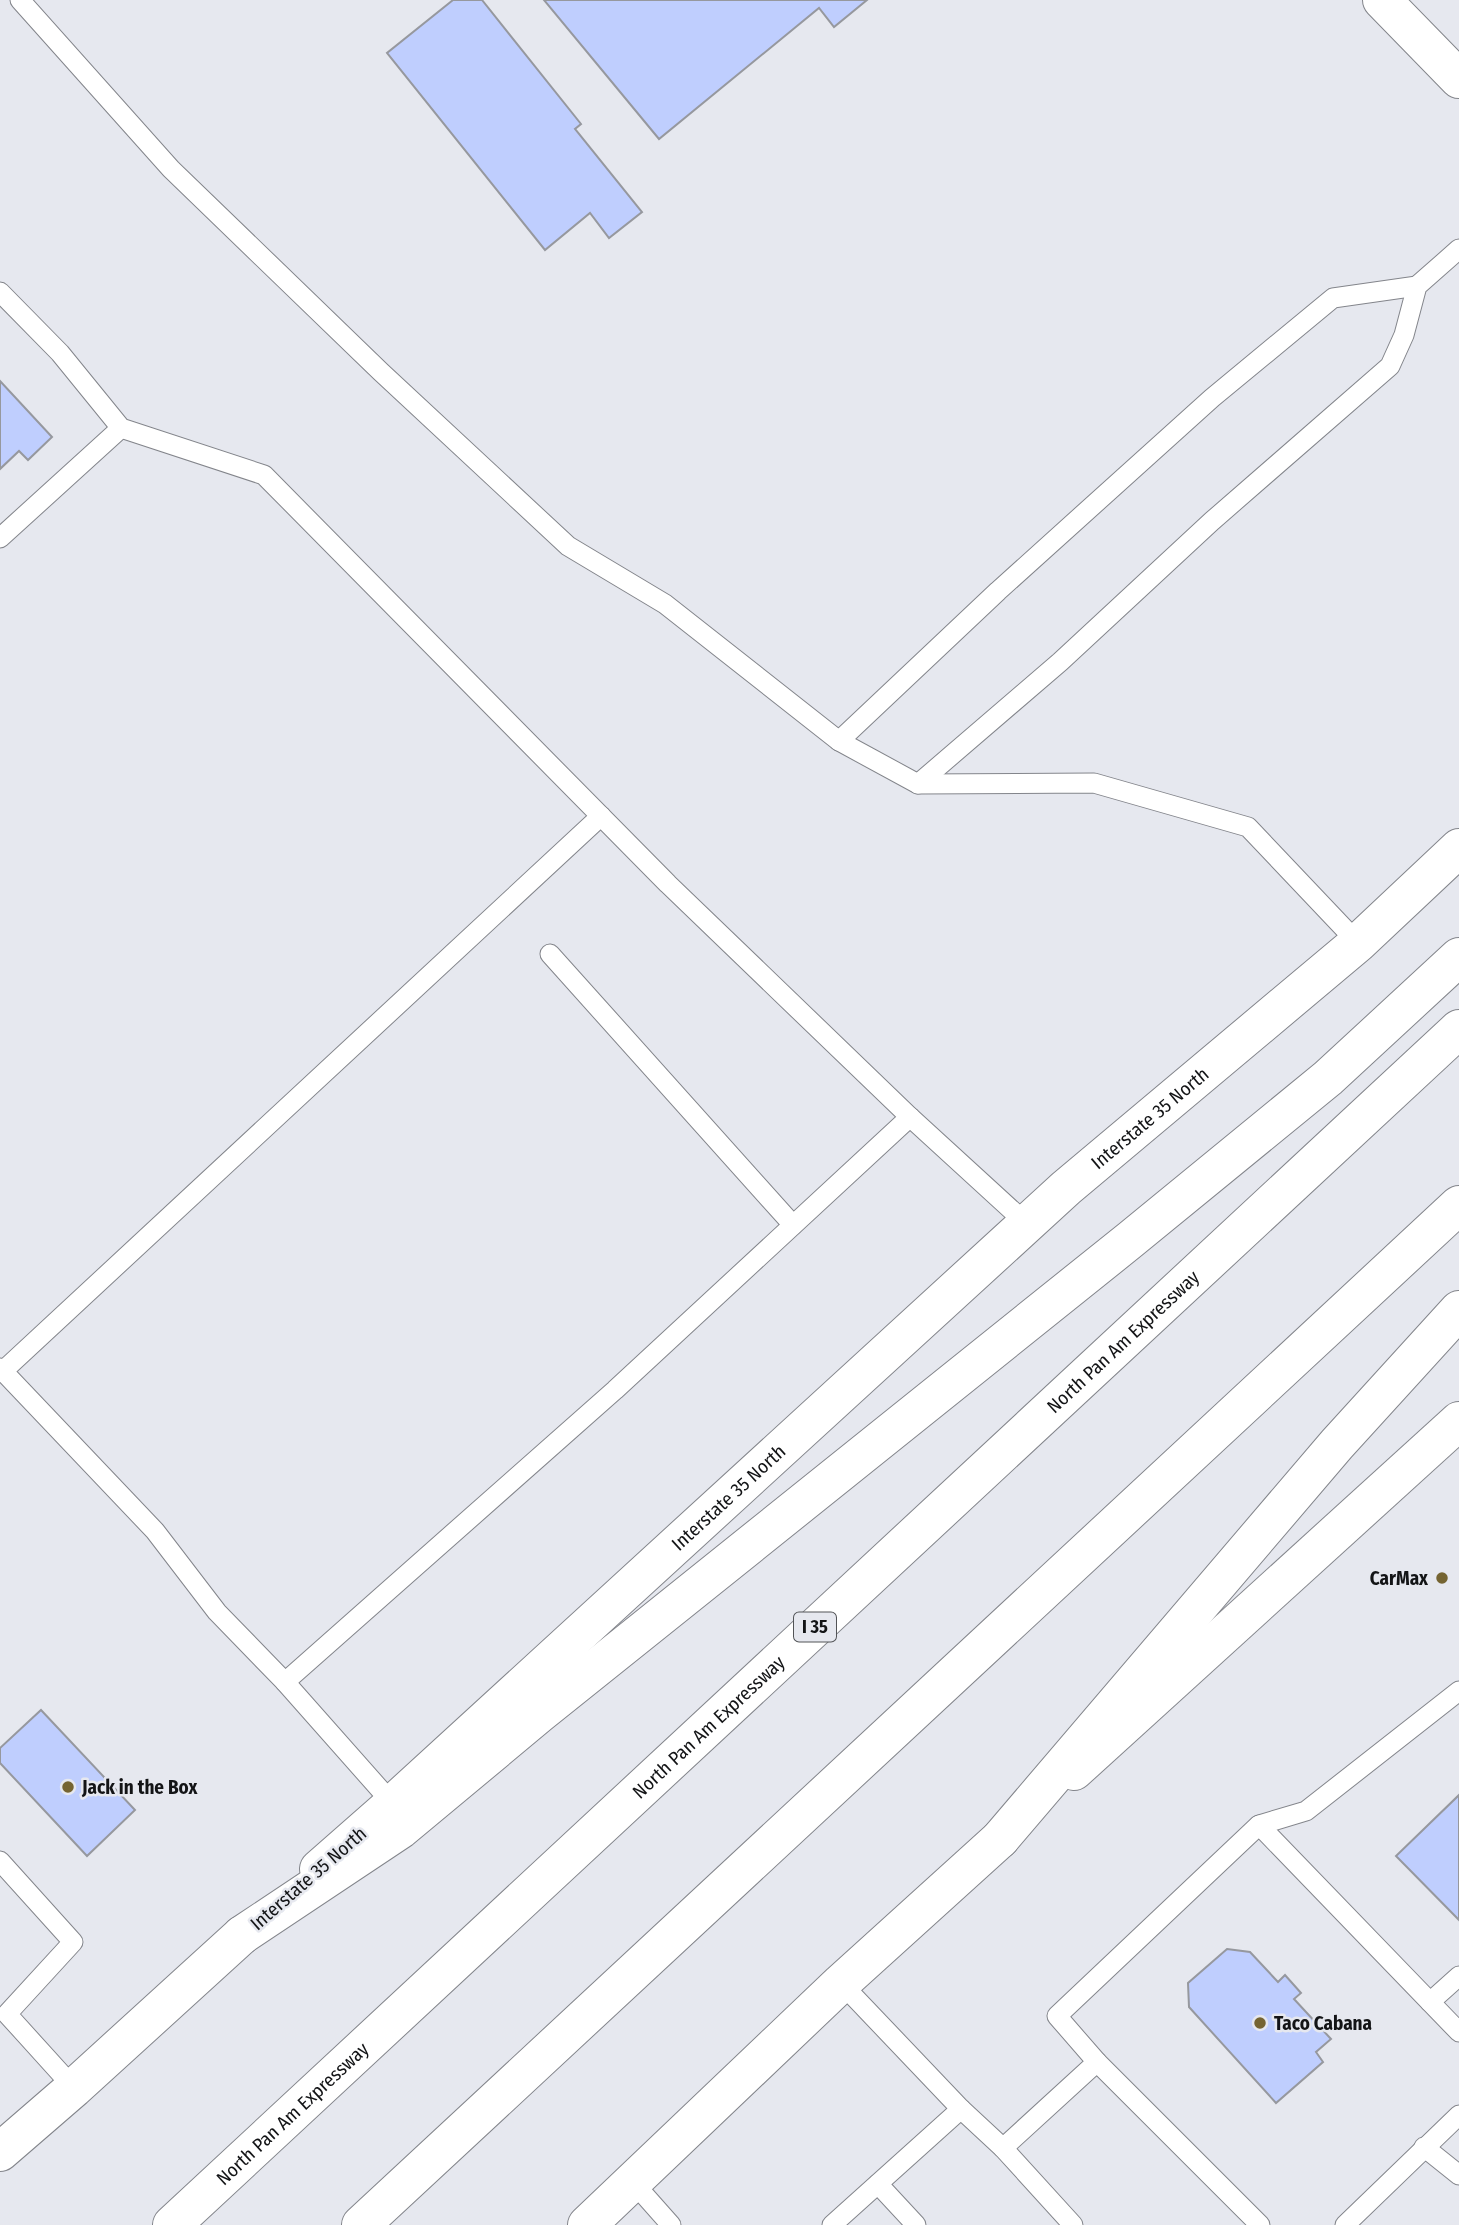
<svg xmlns="http://www.w3.org/2000/svg" width="1459" height="2225" viewBox="0 0 1459 2225" font-family="'Fira Sans Condensed',sans-serif">
<style>
.building{fill:#bfcefe;stroke:#96989e;stroke-width:2}
.lines{fill:none;stroke-linecap:round;stroke-linejoin:round}
.service-casing{stroke:#83858b;stroke-width:21}
.minor-casing{stroke:#83858b;stroke-width:40}
.secondary-casing{stroke:#83858b;stroke-width:40}
.primary-casing{stroke:#83858b;stroke-width:40}
.motorway-casing{stroke:#83858b;stroke-width:40}
.service{stroke:#fff;stroke-width:19}
.minor{stroke:#fff;stroke-width:38}
.secondary{stroke:#fff;stroke-width:38}
.primary{stroke:#fff;stroke-width:38}
.motorway{stroke:#fff;stroke-width:38}
.poi-dot{fill:#756432;stroke:#e6e8ef;stroke-width:2.5}
.labels{text-anchor:middle;stroke-width:5;stroke-linejoin:round;paint-order:stroke}
.shield{fill:#e6e8ef;stroke:#525457;stroke-width:2}
.shield-label{font-size:18px;font-weight:bold;fill:#131416}
.street-label{font-size:19px;fill:#131416;stroke:#e6e8ef}
.poi-label{font-size:19px;font-weight:bold;fill:#131416;stroke:#e6e8ef;text-anchor:start}
</style>
<rect width="100%" height="100%" fill="#e6e8ef"/>
<g class="building">
<polygon points="453,0 482,0 581,124 575,129 642,212 609,238 590,213 545,250 387,53"/>
<polygon points="544,0 867,0 834,27 819,8 659,139"/>
<polygon points="0,381 52,437 28,460 19,451 0,469"/>
<polygon points="41,1710 135,1810 87,1856 0,1763 0,1748"/>
<polygon points="1459,1795 1459,1920 1396,1856"/>
<polygon points="1227,1949 1250,1952 1278,1982 1285,1975 1301,1993 1294,1999 1331,2039 1316,2052 1323,2062 1276,2103 1189,2007 1188,1983"/>
</g>
<g class="lines">
<g class="service-casing">
<g id="service">
<polyline points="20,0 171,169 381,372 568,546 665,604 839,741 918,784 1094,783 1248,827 1358,943"/>
<polyline points="0,292 60,353 121,428 264,475 668,884 910,1117 1027,1224"/>
<polyline points="0,538 121,428"/>
<polyline points="839,741 998,591 1212,398 1333,298 1417,286"/>
<polyline points="918,784 1060,662 1212,521 1390,366 1404,335 1417,286 1459,249"/>
<polyline points="550,954 793,1225"/>
<polyline points="0,1368 155,1531 217,1612 285,1682 393,1804"/>
<polyline points="3,1371 601,816"/>
<polyline points="285,1682 615,1390 910,1117"/>
<polyline points="1259,1825 1306,1811 1459,1691"/>
<polyline points="0,1861 73,1942 7,2014 74,2088"/>
<polyline points="1430,2002 1459,1976"/>
<polyline points="1097,2062 1057,2016 1259,1825 1459,2032"/>
<polyline points="961,2109 1003,2148 1097,2062 1260,2225"/>
<polyline points="1424,2147 1459,2175"/>
<polyline points="1003,2148 1073,2225"/>
<polyline points="632,2181 671,2225"/>
<polyline points="878,2184 916,2225"/>
<polyline points="832,2225 961,2109 841,1983"/>
<polyline points="1345,2225 1459,2115"/>
</g>
</g>
<g class="minor-casing">
<polyline id="minor" points="1382,0 1459,79"/>
</g>
<g class="secondary-casing">
<g id="secondary">
<polyline points="1074,1771 1459,1421"/>
<path id="s1" d="M 319,1869 L 393,1804 L 1066,1188 L 1358,943 L 1459,848"/>
</g>
</g>
<g class="primary-casing">
<g id="primary">
<polyline points="0,2152 74,2088 242,1935"/>
<polyline points="587,2225 841,1983 1000,1839"/>
</g>
</g>
<g class="motorway-casing">
<g id="motorway">
<polyline points="1000,1839 1337,1444 1459,1310"/>
<polyline points="242,1935 401,1829 539,1714 1130,1240 1328,1078 1459,957"/>
<path id="s2" d="M 172,2225 L 1459,1029"/>
<polyline points="361,2225 1459,1205"/>
</g>
</g>
<use href="#service" class="service"/>
<use href="#minor" class="minor"/>
<use href="#secondary" class="secondary"/>
<use href="#primary" class="primary"/>
<use href="#motorway" class="motorway"/>
</g>
<g class="poi-dot">
<circle cx="1442" cy="1578" r="7"/>
<circle cx="68" cy="1787" r="7"/>
<circle cx="1260" cy="2023" r="7"/>
</g>
<g class="labels">
<rect class="shield" x="794" y="1612.5" width="42" height="29" rx="5"/>
<g class="shield-label">
<text x="815" y="1633">I 35</text>
</g>
<g class="street-label">
<text dy="7" stroke="none"><textPath href="#s1" startOffset="1120">Interstate 35 North</textPath></text>
<text dy="7" stroke="none"><textPath href="#s2" startOffset="1298">North Pan Am Expressway</textPath></text>
<text dy="7" stroke="none"><textPath href="#s1" startOffset="553">Interstate 35 North</textPath></text>
<text dy="7" stroke="none"><textPath href="#s2" startOffset="732">North Pan Am Expressway</textPath></text>
<text transform="translate(308 1878) rotate(-41)" y="7">Interstate 35 North</text>
<text dy="7" stroke="none"><textPath href="#s2" startOffset="164">North Pan Am Expressway</textPath></text>
</g>
<g class="poi-label">
<text x="1428" y="1585" text-anchor="end">CarMax</text>
<text x="82" y="1794">Jack in the Box</text>
<text x="1274" y="2030">Taco Cabana</text>
</g>
</g>
</svg>
